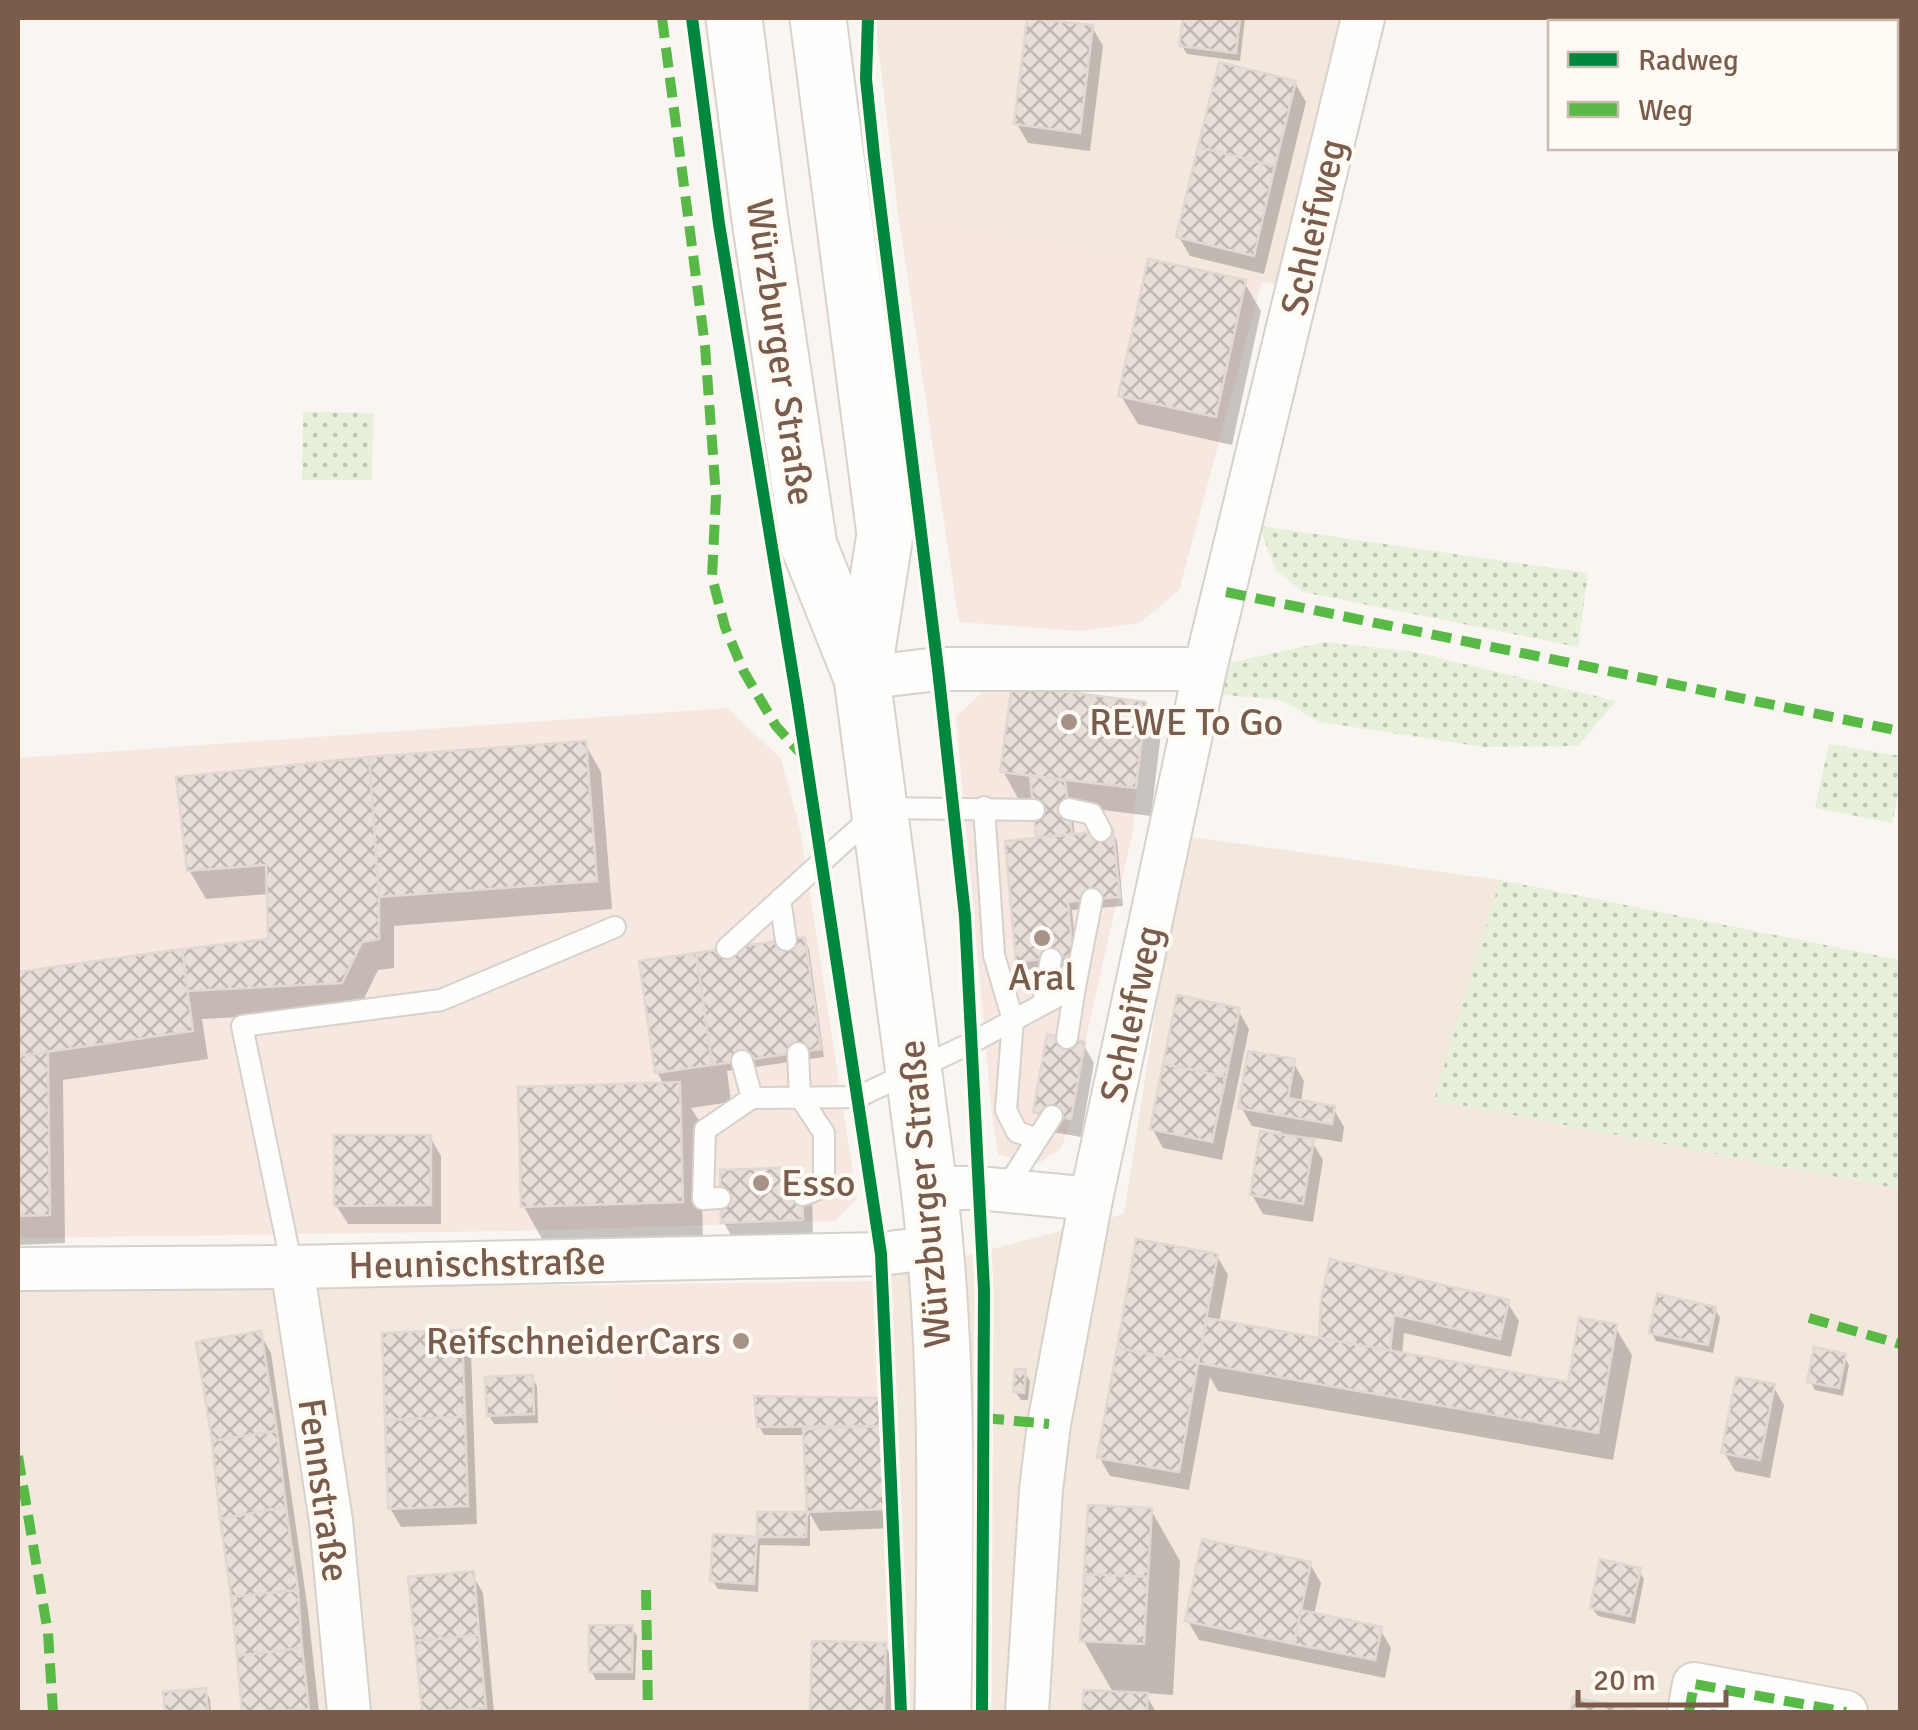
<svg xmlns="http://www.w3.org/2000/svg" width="1918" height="1730" viewBox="0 0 1918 1730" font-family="Signika,sans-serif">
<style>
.residential{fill:#f2e8de}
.commercial{fill:#f6e8e1}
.grass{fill:url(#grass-dots)}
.shadow{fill:#0003}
.building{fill:url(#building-cross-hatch);stroke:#e2d8d2;stroke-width:2.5}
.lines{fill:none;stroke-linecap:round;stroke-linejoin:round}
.lane-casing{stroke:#d7d1cb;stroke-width:24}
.street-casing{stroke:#d7d1cb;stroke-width:46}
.secondary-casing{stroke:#d9d2cb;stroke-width:59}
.lane{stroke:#fefefd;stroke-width:20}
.street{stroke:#fefefd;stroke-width:42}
.secondary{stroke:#fefefd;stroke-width:55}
.quiet{stroke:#58b947;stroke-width:10;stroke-dasharray:20 10;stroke-linecap:butt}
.cycleway-casing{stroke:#fffaf3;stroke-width:19}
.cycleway{stroke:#00873e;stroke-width:12}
.poi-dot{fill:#a69286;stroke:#fffaf3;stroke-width:4}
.labels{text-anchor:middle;stroke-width:8;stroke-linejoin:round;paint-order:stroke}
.street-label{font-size:38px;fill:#7a5c4d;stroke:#fffaf3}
.poi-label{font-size:38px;fill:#7a5c4d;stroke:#fffaf3;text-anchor:start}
</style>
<defs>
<pattern id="grass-dots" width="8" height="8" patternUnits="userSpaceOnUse" patternTransform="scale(2.5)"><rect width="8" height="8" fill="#e7f0db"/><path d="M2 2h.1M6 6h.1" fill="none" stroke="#c0c6b4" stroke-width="1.8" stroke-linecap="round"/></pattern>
<pattern id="building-cross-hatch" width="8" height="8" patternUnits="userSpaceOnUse" patternTransform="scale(2.5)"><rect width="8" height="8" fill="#e6ded7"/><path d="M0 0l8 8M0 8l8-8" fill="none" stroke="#bfb7b1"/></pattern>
</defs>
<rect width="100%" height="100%" fill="#f9f5f0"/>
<g class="residential">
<polygon points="875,18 1344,18 1280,285 898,213"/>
<polygon points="1183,836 1500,880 1435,1100 1900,1189 1900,1712 18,1712 18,1286 599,1285 618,1422 803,1429 881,1426 872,1281 1124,1214"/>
</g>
<g class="commercial">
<polygon points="898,213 1262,281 1179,591 1139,623 1082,631 959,622"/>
<polygon points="994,681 1146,702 1132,835 1085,1042 1071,1119 1061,1149 1037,1164 998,1155 991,1105 956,717"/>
<polygon points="728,708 781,759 800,829 857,1199 835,1221 513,1231 18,1238 18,758"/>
<polygon points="872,1281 882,1426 803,1429 617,1422 599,1285"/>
</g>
<g class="grass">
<polygon points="303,412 373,413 372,480 302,480"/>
<polygon points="1259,526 1588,573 1578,647 1303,592 1276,570"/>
<polygon points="1324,642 1415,652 1616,701 1578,746 1484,747 1320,722 1281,700 1215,694 1220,665"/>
<polygon points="1829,744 1900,756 1900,787 1892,823 1815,808"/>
<polygon points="1500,880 1900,960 1900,1189 1434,1100"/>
</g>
<g class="shadow">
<polygon points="1185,18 1245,18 1240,61 1187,54 1182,46"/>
<polygon points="1092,27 1103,46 1090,151 1028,143 1017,124"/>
<polygon points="1295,83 1306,102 1264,274 1190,256 1179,237"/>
<polygon points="1244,282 1261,311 1232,445 1138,424 1121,396"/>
<polygon points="1145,704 1161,733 1151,816 1071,806 1075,836 1112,832 1117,841 1123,906 1072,910 1077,965 1023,970 1018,961 1039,840 1035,802 1019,800 1003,771"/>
<polygon points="585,744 601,772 612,909 394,926 394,968 378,970 358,1011 202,1019 208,1059 63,1080 65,1243 18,1245 18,974 270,941 269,894 206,899 189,870"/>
<polygon points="804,940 809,949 824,1057 727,1071 731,1102 691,1108 700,1122 703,1239 545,1244 524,1207 664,1085 657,1072"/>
<polygon points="1238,1010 1249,1029 1222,1160 1163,1148 1152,1128"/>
<polygon points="1083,1044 1094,1063 1081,1137 1047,1131 1036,1112"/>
<polygon points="1293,1062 1304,1081 1301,1103 1333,1108 1344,1127 1342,1142 1309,1137 1323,1160 1313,1222 1263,1214 1252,1195 1282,1132 1252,1126 1241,1107"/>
<polygon points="430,1137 441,1156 441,1224 348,1224 336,1205"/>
<polygon points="801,1170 812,1189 813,1239 735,1242 724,1223"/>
<polygon points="1217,1256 1228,1275 1219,1323 1322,1341 1323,1299 1507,1302 1519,1321 1511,1357 1404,1333 1402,1355 1570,1385 1615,1327 1632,1355 1613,1460 1218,1391 1210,1377 1189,1490 1110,1476 1099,1457"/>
<polygon points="1715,1309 1720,1318 1713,1353 1656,1341 1651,1332"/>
<polygon points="460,1333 471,1352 477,1524 401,1527 390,1508"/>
<polygon points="260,1334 271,1353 308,1611 319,1712 244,1712 233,1596"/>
<polygon points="1844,1356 1849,1365 1843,1396 1815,1390 1810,1381"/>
<polygon points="1024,1372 1030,1381 1028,1400 1021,1400 1015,1391"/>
<polygon points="532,1378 537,1386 538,1423 494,1424 489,1416"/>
<polygon points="1773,1386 1784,1405 1770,1478 1735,1471 1724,1452"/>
<polygon points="878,1400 883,1409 886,1437 891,1447 894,1528 820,1531 810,1514 810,1546 760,1545 758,1592 718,1589 713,1581 716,1537 759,1539 759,1514 809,1515 806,1435 764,1435 759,1426"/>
<polygon points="1151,1510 1180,1561 1173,1695 1145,1693 1156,1712 1085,1712 1086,1692 1114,1694 1083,1640"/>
<polygon points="1310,1564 1321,1583 1314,1615 1380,1629 1391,1648 1385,1678 1199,1640 1188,1621"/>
<polygon points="1639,1571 1644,1579 1635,1624 1598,1616 1592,1608"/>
<polygon points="472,1574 483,1593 494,1712 423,1712 410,1579"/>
<polygon points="632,1628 637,1636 635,1680 596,1680 591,1671"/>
<polygon points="814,1643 885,1645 896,1664 894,1712 812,1712"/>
<polygon points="205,1690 210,1699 211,1712 168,1712 166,1694"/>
</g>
<g class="building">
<polygon points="1027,18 1093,25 1080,133 1014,124"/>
<polygon points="1183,18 1240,18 1236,53 1179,46"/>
<polygon points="1219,62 1296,81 1275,166 1198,147"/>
<polygon points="1198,147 1275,166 1254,256 1176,237"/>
<polygon points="1148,259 1246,280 1216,417 1118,396"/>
<polygon points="1012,685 1146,702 1136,788 1000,772"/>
<polygon points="586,741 597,881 379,897 369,757"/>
<polygon points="369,757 379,897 379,939 362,942 342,983 187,991 182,949 268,939 266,865 187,871 176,777"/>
<polygon points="1030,776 1065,781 1072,834 1036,838"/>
<polygon points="1113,830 1120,897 1068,902 1073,956 1016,962 1005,841"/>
<polygon points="805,937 821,1049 712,1065 696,953"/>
<polygon points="182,949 193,1031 18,1056 18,972"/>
<polygon points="696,953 712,1065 655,1073 639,961"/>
<polygon points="1177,995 1240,1008 1226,1077 1163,1064"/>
<polygon points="1047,1034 1085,1042 1071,1119 1033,1112"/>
<polygon points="1248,1051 1295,1059 1288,1098 1335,1106 1332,1124 1238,1108"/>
<polygon points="48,1052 50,1215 18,1216 18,1056"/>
<polygon points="1163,1064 1226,1077 1212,1142 1150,1129"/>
<polygon points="680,1082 683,1202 521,1207 518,1087"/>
<polygon points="1260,1131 1314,1139 1303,1204 1250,1195"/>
<polygon points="334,1135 431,1135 431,1205 334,1206"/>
<polygon points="802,1167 803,1220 721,1223 720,1170"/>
<polygon points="1136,1239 1218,1254 1198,1363 1117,1348"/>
<polygon points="1330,1259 1509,1300 1500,1339 1394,1315 1390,1351 1319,1338 1321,1299"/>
<polygon points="1657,1294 1716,1307 1708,1345 1649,1333"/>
<polygon points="1207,1318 1568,1382 1579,1318 1617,1324 1598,1433 1198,1363"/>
<polygon points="462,1330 465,1417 385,1420 382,1333"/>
<polygon points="261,1331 277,1431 212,1441 196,1342"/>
<polygon points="1814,1347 1846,1354 1839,1388 1807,1382"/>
<polygon points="1117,1348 1198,1363 1179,1472 1097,1458"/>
<polygon points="1015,1369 1026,1369 1024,1393 1013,1392"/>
<polygon points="533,1375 534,1414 487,1416 485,1377"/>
<polygon points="1736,1377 1775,1384 1760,1460 1721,1453"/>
<polygon points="754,1396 879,1398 882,1426 757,1427"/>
<polygon points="465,1417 468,1506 388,1509 385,1420"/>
<polygon points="882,1426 884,1509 807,1512 803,1429"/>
<polygon points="277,1431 286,1507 220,1519 212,1441"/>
<polygon points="1088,1505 1152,1508 1148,1577 1084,1574"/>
<polygon points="286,1507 298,1590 231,1597 220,1519"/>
<polygon points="757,1512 807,1512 806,1537 757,1537"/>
<polygon points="713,1534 757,1537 754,1584 710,1581"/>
<polygon points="1202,1539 1311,1562 1294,1644 1185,1621"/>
<polygon points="1600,1559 1641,1568 1630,1616 1590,1608"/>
<polygon points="474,1571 479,1635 415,1641 408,1577"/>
<polygon points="1084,1574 1148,1577 1144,1644 1080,1641"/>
<polygon points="298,1590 302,1648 237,1656 231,1597"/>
<polygon points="1301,1610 1382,1627 1375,1660 1294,1644"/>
<polygon points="589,1625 633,1625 632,1672 589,1672"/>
<polygon points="479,1635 486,1708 422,1712 415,1641"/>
<polygon points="812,1641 886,1643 884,1712 810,1711"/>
<polygon points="302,1648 309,1709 242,1712 237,1656"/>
<polygon points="206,1688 208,1712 165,1712 163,1692"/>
<polygon points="1084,1690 1148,1693 1147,1712 1082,1712"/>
<polygon points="1573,1697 1636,1710 1635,1712 1570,1712"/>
</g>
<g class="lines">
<g class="lane-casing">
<g id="lane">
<polyline points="984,807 994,955 1013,1020 1006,1110 1017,1132 1037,1139"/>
<polyline points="1069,809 1092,814 1101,831"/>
<polyline points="780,899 786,940"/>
<polyline points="727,948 881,808 1034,810"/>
<polyline points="1043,1004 1051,959"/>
<polyline points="1067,1038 1075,987"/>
<polyline points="798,1053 800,1097 824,1133 824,1187 803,1195"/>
<polyline points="742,1061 752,1098 858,1097 971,1043 1075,987 1092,899"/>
<polyline points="1005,1190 1052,1116"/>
<polyline points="720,1198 703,1199 705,1130 752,1098"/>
<polyline points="292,1267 242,1026 441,1000 615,927"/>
</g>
</g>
<g class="street-casing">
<g id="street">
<polyline points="862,678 938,669 1205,669"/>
<polyline points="929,1188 979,1188 1091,1199"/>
<polyline points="292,1267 331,1521 349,1712"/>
<polyline points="18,1269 292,1267 881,1254 936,1247"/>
<polyline points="1027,1712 1041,1490 1049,1424 1091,1199 1205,669 1363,18"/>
<polyline points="1689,1712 1694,1684 1846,1712"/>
</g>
</g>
<g class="secondary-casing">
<g id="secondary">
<path d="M 734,18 L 759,213 L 809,546 L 862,678 L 929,1188 C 950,1362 945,1538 943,1712"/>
<polyline points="818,18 885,534 863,675"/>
</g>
</g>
<use href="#lane" class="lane"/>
<use href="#street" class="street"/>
<use href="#secondary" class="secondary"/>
<g class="quiet">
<polyline points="662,18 705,346 716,496 712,577 725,627 744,672 776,726 802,755"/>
<polyline points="1226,592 1900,731"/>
<polyline points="1809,1318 1900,1344"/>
<polyline points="984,1418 1049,1424"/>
<polyline points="18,1456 48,1633 53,1712"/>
<polyline points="646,1590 648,1712"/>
<polyline points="1689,1712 1694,1684 1846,1712"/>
</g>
<g class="cycleway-casing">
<g id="cycleway">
<polyline points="692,18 719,224 797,700 881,1254 901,1712"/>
<polyline points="868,18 866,79 874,156 938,669 965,916 984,1290 982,1712"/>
</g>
</g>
<use href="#cycleway" class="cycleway"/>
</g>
<g class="poi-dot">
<circle cx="1069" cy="722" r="10"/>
<circle cx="1042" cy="938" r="10"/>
<circle cx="761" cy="1183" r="10"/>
<circle cx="741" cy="1341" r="10"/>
</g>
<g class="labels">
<g class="street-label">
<text transform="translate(1313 227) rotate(-77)" y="13">Schleifweg</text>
<text transform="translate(781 352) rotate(82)" y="13">Würzburger Straße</text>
<text transform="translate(1131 1014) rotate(-78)" y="13">Schleifweg</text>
<text transform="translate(924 1194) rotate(-95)" y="13">Würzburger Straße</text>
<text transform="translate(477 1263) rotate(-1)" y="13">Heunischstraße</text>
<text transform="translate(324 1490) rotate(82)" y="13">Fennstraße</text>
</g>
<g class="poi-label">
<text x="1089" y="735">REWE To Go</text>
<text x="1042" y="990" text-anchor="middle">Aral</text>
<text x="781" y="1196">Esso</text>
<text x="721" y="1354" text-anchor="end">ReifschneiderCars</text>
</g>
</g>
<rect width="1918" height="1730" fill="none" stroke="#7a5c4d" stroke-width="40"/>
<rect x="1548" y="20" width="350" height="130" fill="#fffaf3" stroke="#cabbb1" stroke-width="2.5"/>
<rect x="1568" y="52" width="50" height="15" fill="#00873e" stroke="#cabbb1" stroke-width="2.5"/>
<text x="1638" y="70" font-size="30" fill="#7a5c4d">Radweg</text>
<rect x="1568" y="102" width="50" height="15" fill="#58b947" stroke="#cabbb1" stroke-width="2.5"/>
<text x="1638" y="120" font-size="30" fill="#7a5c4d">Weg</text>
<path d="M1578 1690v15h148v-15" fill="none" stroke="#7a5c4d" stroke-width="5"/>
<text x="1593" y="1690" font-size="30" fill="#7a5c4d" stroke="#fffaf3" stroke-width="8" paint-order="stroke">20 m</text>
</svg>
